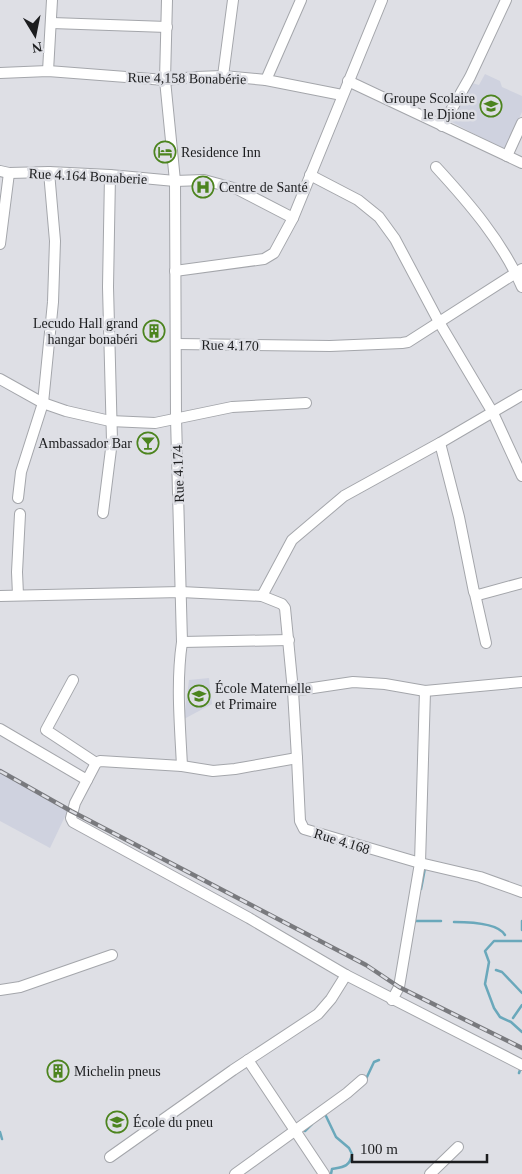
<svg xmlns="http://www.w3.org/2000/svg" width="522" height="1174" viewBox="0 0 522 1174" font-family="'Times New Roman',serif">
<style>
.built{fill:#cfd2df}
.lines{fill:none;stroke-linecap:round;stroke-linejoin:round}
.stream{stroke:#6aa8bb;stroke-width:2.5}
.minor-casing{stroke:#a4a6ab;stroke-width:12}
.minor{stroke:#fff;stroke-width:10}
.rail-casing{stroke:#797a7e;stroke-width:4.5}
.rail{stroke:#dedfe5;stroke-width:2.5;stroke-dasharray:8;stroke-linecap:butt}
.labels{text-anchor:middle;stroke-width:5;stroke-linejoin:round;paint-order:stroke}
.street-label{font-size:14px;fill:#1c1d1f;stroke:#dedfe5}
.poi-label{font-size:14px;fill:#1c1d1f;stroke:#dedfe5;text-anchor:start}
</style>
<rect width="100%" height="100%" fill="#dedfe5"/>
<g class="built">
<polygon points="485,74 500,81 502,87 522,96 522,112 504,150 452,122 472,83 479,85"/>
<polygon points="209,678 212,704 184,719 189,680"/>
<polygon points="0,768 69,808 50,848 0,821"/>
</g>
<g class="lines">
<g class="stream">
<polyline points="421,889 425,868"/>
<polyline points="415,921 441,921"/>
<path d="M 454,922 C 467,922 498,923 505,935"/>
<polyline points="522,930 522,921"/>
<polyline points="522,941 494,941 485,951 489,962 485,984 494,1008 500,1017 511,1022 522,1032"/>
<polyline points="496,970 502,972 522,993"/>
<polyline points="513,1018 522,1005"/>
<polyline points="519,1073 521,1067"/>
<polyline points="366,1079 374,1062 379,1060"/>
<path d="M 325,1114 L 336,1137 L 349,1148 L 352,1154 C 350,1167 343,1167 332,1169 L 331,1174"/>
<polyline points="305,1131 312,1124"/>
<polyline points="0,1132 2,1139"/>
</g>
<g class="minor-casing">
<g id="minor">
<path d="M 167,0 L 165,80 L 175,181 L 176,418 L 182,642 C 176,683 180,725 182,766"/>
<polyline points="52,23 167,27"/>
<polyline points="48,71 52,0"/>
<polyline points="0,73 48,71 165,80 196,77 223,76 266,80 342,95"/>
<polyline points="223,76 233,0"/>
<polyline points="266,80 301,0"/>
<polyline points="348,81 522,163"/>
<polyline points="442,126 470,77 506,0"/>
<polyline points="507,156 522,123"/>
<path d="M 436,167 C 469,203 502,241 522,287"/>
<polyline points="0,171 9,173 49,172 110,175 175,181 204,180 237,189 293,218"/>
<polyline points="310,175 358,200 379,217 395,239 439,322 493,413 522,476"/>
<polyline points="0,244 9,173"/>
<polyline points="175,271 264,259 274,253 293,218 382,0"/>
<polyline points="176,344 330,346 402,343 408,342 522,269"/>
<polyline points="0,379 43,403 66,411 110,421 155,423 232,407 306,403"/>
<polyline points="440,443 459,517 474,592 478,595 522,583"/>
<polyline points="18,498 21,472 43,403 53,302 55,241 49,172"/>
<polyline points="103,513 112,441 108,287 110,175"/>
<polyline points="475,594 486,643"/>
<polyline points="18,595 17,572 20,514"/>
<polyline points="0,596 181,592 262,596 292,540 344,496 440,443 522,395"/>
<polyline points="262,596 282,604 285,608 293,691"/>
<polyline points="182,642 289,640"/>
<polyline points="73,680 46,730 96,763"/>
<polyline points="425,691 420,863 304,829 300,821 297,758 235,769 213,771 182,766 100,761 96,763 75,803 71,818 73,822 249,918 346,975 522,1065"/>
<polyline points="0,729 87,780"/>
<polyline points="297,758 293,691 353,682 385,684 425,691 522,682"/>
<polyline points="0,990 20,987 112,955"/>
<polyline points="392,1000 399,987 420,863 480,877 522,892"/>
<polyline points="248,1060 324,1174"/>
<polyline points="110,1157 233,1070 318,1014 331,999 346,975"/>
<polyline points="235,1174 347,1093 362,1080"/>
<polyline points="430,1174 458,1147"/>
</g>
</g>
<use href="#minor" class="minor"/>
<g class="rail-casing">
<polyline id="rail" points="0,771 71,811 366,965 399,987 522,1048"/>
</g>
<use href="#rail" class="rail"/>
</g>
<defs>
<g id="school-ring" transform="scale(1.125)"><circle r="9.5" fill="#dedfe5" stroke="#4c841e" stroke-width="1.5"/><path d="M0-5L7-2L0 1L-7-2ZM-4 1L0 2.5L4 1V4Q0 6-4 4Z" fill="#4c841e"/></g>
<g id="hotel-ring" transform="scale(1.125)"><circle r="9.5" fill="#dedfe5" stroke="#4c841e" stroke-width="1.5"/><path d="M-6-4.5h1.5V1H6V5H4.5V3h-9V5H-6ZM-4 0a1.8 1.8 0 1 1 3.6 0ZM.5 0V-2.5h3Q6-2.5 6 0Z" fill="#4c841e"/></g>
<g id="hospital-ring" transform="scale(1.125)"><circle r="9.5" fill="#dedfe5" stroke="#4c841e" stroke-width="1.5"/><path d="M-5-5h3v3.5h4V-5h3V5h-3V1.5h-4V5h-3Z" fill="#4c841e"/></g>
<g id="building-ring" transform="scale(1.125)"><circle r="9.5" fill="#dedfe5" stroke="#4c841e" stroke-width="1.5"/><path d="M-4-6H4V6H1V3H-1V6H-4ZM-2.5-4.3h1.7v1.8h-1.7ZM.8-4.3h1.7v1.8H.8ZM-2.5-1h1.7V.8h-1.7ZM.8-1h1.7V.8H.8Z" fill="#4c841e"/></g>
<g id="bar-ring" transform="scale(1.125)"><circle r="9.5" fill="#dedfe5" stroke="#4c841e" stroke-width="1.5"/><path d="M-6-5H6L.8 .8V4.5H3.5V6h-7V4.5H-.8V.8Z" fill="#4c841e"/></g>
</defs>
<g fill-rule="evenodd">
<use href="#school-ring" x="491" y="106"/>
<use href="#hotel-ring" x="165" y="152"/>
<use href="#hospital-ring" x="203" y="187"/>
<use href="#building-ring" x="154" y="331"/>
<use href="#bar-ring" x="148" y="443"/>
<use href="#school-ring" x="199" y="696"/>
<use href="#building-ring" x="58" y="1071"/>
<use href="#school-ring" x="117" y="1122"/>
</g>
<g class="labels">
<g class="street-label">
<text transform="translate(187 78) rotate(1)" y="5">Rue 4,158 Bonabérie</text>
<text transform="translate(88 176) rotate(3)" y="5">Rue 4.164 Bonaberie</text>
<text transform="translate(230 345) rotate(1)" y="5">Rue 4.170</text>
<text transform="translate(178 474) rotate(-92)" y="5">Rue 4.174</text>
<text transform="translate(342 841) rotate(17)" y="5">Rue 4.168</text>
</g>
<g class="poi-label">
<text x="475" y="103" text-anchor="end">Groupe Scolaire<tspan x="475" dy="16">le Djione</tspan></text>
<text x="181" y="157">Residence Inn</text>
<text x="219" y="192">Centre de Santé</text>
<text x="138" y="328" text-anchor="end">Lecudo Hall grand<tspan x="138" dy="16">hangar bonabéri</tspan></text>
<text x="132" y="448" text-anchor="end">Ambassador Bar</text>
<text x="215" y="693">École Maternelle<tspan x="215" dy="16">et Primaire</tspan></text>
<text x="74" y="1076">Michelin pneus</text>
<text x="133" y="1127">École du pneu</text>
</g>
</g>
<g transform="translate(35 35) rotate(170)" stroke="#dedfe5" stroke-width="4" paint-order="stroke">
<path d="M0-4L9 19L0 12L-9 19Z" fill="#1c1d1f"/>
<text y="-8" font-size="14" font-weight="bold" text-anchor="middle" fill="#1c1d1f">N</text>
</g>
<path d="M352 1154v8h135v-8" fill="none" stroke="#1c1d1f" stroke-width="2.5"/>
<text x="360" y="1154" font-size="15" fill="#1c1d1f" stroke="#dedfe5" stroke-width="4" paint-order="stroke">100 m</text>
</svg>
